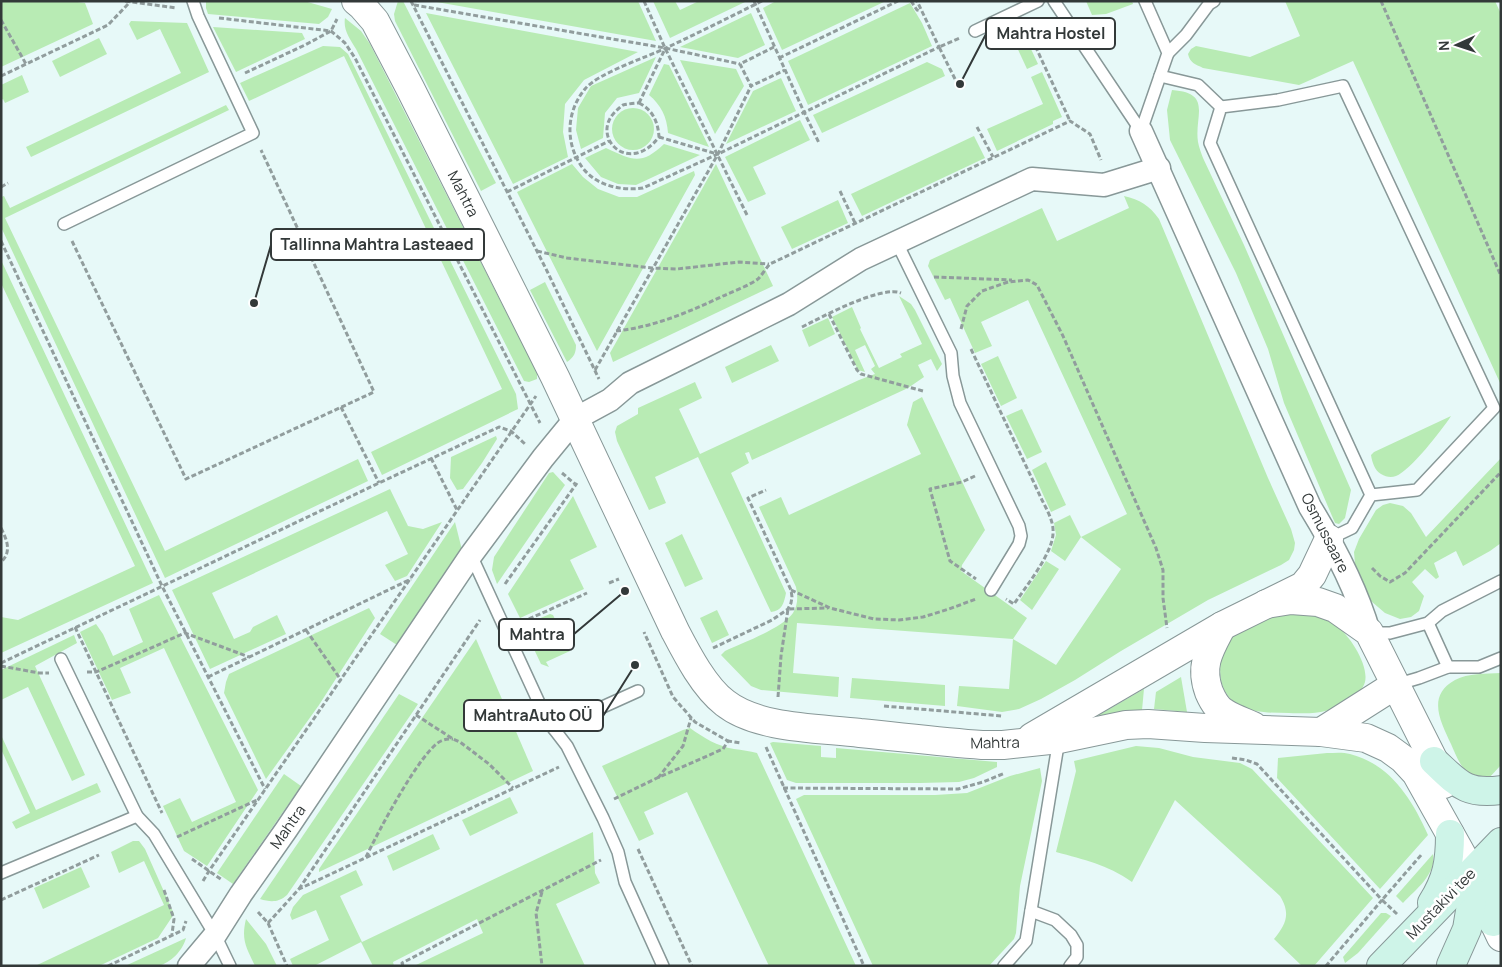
<svg xmlns="http://www.w3.org/2000/svg" width="1502" height="967" viewBox="0 0 1502 967" font-family="Manrope,sans-serif">
<style>
.green{fill:#b8ebb4}
.lines{fill:none;stroke-linecap:round;stroke-linejoin:round}
.service-casing{stroke:#889898;stroke-width:14}
.minor-casing{stroke:#889898;stroke-width:25}
.tertiary-casing{stroke:#889898;stroke-width:30}
.secondary-casing{stroke:#889898;stroke-width:30}
.path{stroke:#919d9d;stroke-width:3;stroke-dasharray:5 2.5;stroke-linecap:butt}
.service{stroke:#fff;stroke-width:11}
.minor{stroke:#fff;stroke-width:22}
.tertiary{stroke:#fff;stroke-width:28}
.secondary{stroke:#cef4e8;stroke-width:28}
.labels{text-anchor:middle;stroke-width:5;stroke-linejoin:round;paint-order:stroke}
.street-label{font-size:15px;fill:#333939;stroke:#fff}
.leader{fill:none;stroke:#333939;stroke-width:2}
.callout-dot{fill:#333939;stroke:#fff;stroke-width:2}
.callout{fill:#fff;stroke:#333939;stroke-width:2}
.callout-label{font-size:16px;text-anchor:middle;font-weight:bold;fill:#333939}
</style>
<rect width="100%" height="100%" fill="#e7f9f8"/>
<g class="green">
<polygon points="1,1 70,1 85,3 93,24 1,67"/>
<polygon points="206,1 304,1 332,9 328,17 319,24 208,14 206,8"/>
<polygon points="398,1 403,1 496,183 481,191 395,21 394,14"/>
<polygon points="431,1 638,1 656,41"/>
<polygon points="653,1 675,1 680,10 699,1 745,2 670,38"/>
<polygon points="776,1 886,1 782,50 763,8"/>
<polygon points="1086,1 1132,1 1133,4 1106,14 1092,15"/>
<path d="M 1285,1 L 1495,1 L 1501,14 L 1501,385 L 1353,61 L 1299,85 L 1203,68 C 1195,64 1190,63 1188,54 L 1191,49 L 1196,46 L 1250,57 L 1300,36 Z"/>
<polygon points="910,3 922,23 932,46 808,105 788,61"/>
<polygon points="426,13 638,52 584,80 565,104 563,132 568,157 513,184"/>
<polygon points="751,13 765,45 738,58 680,47"/>
<path d="M 345,18 L 361,31 L 370,44 L 537,373 L 537,379 L 529,382 L 524,381 L 356,49 C 350,39 343,30 345,18 Z"/>
<polygon points="1017,19 1038,64 1027,69 1007,26"/>
<polygon points="131,21 187,23 209,72 31,157 26,147 181,73 160,29 137,40 129,24"/>
<polygon points="213,27 302,33 305,39 236,72"/>
<polygon points="99,38 107,54 60,77 52,61"/>
<polygon points="323,46 340,47 348,54 516,394 518,409 382,475 371,452 502,389 344,56 249,101 240,83"/>
<polygon points="656,57 639,93 617,98 605,113 603,138 581,149 576,130 578,108 591,86"/>
<polygon points="680,60 736,69 744,86 715,134"/>
<polygon points="927,62 942,69 945,76 822,133 813,115"/>
<path d="M 664,64 L 669,65 L 709,147 L 668,133 C 667,117 661,105 649,95 Z"/>
<polygon points="1042,72 1062,117 1053,121 1053,124 997,151 987,129 1043,104 1031,77"/>
<polygon points="22,75 29,92 5,103 3,99 1,100 1,85"/>
<polygon points="781,78 796,111 726,144 753,91"/>
<path d="M 1172,90 C 1213,93 1194,116 1198,142 C 1199,147 1201,153 1203,158 L 1244,245 L 1351,490 L 1345,518 L 1339,524 L 1335,523 L 1332,516 L 1284,403 L 1268,349 L 1236,273 L 1170,140 L 1167,110 Z"/>
<polygon points="226,105 229,110 5,218 165,551 358,459 368,481 165,578 1,227 1,197 4,196 10,208"/>
<circle cx="633" cy="129" r="21"/>
<polygon points="800,120 810,140 753,167 766,194 748,202 725,157"/>
<polygon points="974,136 985,158 862,216 851,194"/>
<path d="M 664,144 L 700,155 L 636,185 L 618,184 L 601,177 L 585,158 L 606,148 C 632,160 641,166 664,144 Z"/>
<polygon points="572,164 583,177 598,189 619,197 637,197 694,171 695,175 597,351 517,192"/>
<polygon points="716,164 773,286 613,362 610,353"/>
<path d="M 1124,196 C 1140,200 1149,205 1159,219 L 1268,478 L 1291,529 L 1295,543 L 1294,550 L 1289,560 L 1281,565 L 1208,600 L 1121,651 L 1075,680 L 1041,699 L 1019,709 L 1002,712 L 957,706 L 959,686 L 1009,689 L 1013,639 L 797,623 L 793,673 L 839,677 L 838,697 L 761,690 L 751,686 L 721,655 L 725,651 C 742,643 783,628 793,613 C 798,605 798,596 796,587 L 759,507 L 781,497 L 789,515 L 921,454 L 907,425 L 913,402 L 922,397 L 985,530 L 962,565 L 961,571 L 1027,618 L 1013,639 L 1056,665 L 1121,569 L 1081,537 L 1065,561 L 1051,551 L 1056,535 L 1054,523 L 1070,515 L 1081,537 L 1127,514 L 1028,300 L 981,322 L 992,346 L 975,353 L 950,298 L 945,300 L 928,266 L 930,260 L 1042,208 L 1057,241 L 1129,208 Z"/>
<polygon points="838,200 848,223 792,249 781,227"/>
<polygon points="1,260 153,583 1,653 1,617 18,620 135,566 1,283"/>
<path d="M 545,282 L 576,345 C 576,353 574,357 567,362 L 530,290 Z"/>
<path d="M 899,296 L 911,304 L 915,310 L 942,364 L 937,371 L 931,359 L 918,365 L 924,377 L 908,388 L 752,460 L 749,452 L 745,453 L 749,463 L 731,473 L 786,593 C 784,603 782,611 771,612 L 698,457 L 655,477 L 666,503 L 649,510 L 617,441 L 615,432 L 617,426 L 638,414 L 638,408 L 695,382 L 702,398 L 679,409 L 700,454 L 859,380 L 875,374 L 871,369 L 875,366 L 865,345 L 855,350 L 865,372 L 858,370 L 832,317 L 852,307 L 861,328 L 860,329 L 879,368 L 902,357 L 900,354 L 922,344 Z"/>
<polygon points="828,318 835,334 809,347 802,330"/>
<polygon points="771,345 779,361 732,383 725,367"/>
<polygon points="998,356 1017,398 1001,406 981,364"/>
<polygon points="1022,409 1042,452 1027,459 1006,416"/>
<path d="M 1451,416 C 1442,430 1410,471 1396,476 C 1391,478 1386,477 1381,474 C 1375,471 1372,462 1371,455 L 1374,452 Z"/>
<polygon points="496,436 497,439 482,463 463,489 457,490 450,478 451,457"/>
<polygon points="1501,458 1501,543 1490,551 1463,566 1456,551 1434,563 1439,577 1436,579 1425,569 1412,582 1424,596 1419,611 1411,617 1400,619 1385,613 1371,601 1355,564 1354,552 1359,539 1376,510 1383,505 1390,503 1403,506 1411,513 1426,537"/>
<polygon points="1046,462 1066,505 1051,512 1032,470"/>
<polygon points="553,472 565,485 497,584 492,570 494,557 549,473"/>
<polygon points="390,489 408,526 423,529 442,522 407,576 395,581 385,565 408,554 387,511 212,593 234,639 250,632 253,627 277,615 286,634 210,669 172,590"/>
<polygon points="573,496 597,547 570,560 584,589 520,618 508,594"/>
<polygon points="455,522 462,550 397,645 380,634"/>
<polygon points="682,534 703,579 685,587 665,543"/>
<polygon points="1046,561 1059,569 1032,610 1020,600"/>
<polygon points="159,595 258,790 207,866 184,851 163,806 180,798 192,822 236,802 164,648 120,668 131,693 112,700 80,632 96,624 103,634 113,656 143,642 129,609"/>
<polygon points="369,608 375,618 319,705 266,779 224,693 226,682 229,674"/>
<polygon points="717,610 729,635 712,643 700,618"/>
<path d="M 1307,612 C 1317,615 1328,619 1337,626 C 1350,636 1369,665 1365,682 C 1363,690 1356,695 1350,699 C 1327,714 1315,714 1289,713 C 1273,713 1255,713 1240,706 C 1216,694 1215,659 1230,640 C 1235,633 1267,617 1276,614 C 1285,611 1297,612 1307,612 Z"/>
<polygon points="550,614 553,615 570,651 546,662 549,667 541,664 524,628 524,625"/>
<polygon points="74,635 77,643 35,666 85,775 72,781 28,687 1,700 1,670"/>
<polygon points="476,639 533,771 319,872 319,869"/>
<path d="M 1501,673 L 1501,765 L 1488,779 C 1479,777 1473,777 1466,771 C 1459,764 1455,753 1451,744 C 1441,722 1426,696 1455,680 C 1468,673 1486,674 1501,673 Z"/>
<polygon points="1181,677 1187,712 1154,709 1156,692"/>
<polygon points="852,678 945,685 945,706 850,698"/>
<polygon points="1144,689 1142,710 1098,718 1099,715"/>
<path d="M 399,694 L 418,704 L 414,710 L 287,895 C 278,903 270,902 260,899 Z"/>
<path d="M 690,728 C 704,738 717,746 734,749 C 742,750 750,751 757,753 L 856,966 L 769,966 L 687,792 L 644,812 L 654,834 L 639,841 L 602,766 L 683,730 Z"/>
<polygon points="1,735 36,810 97,783 101,792 16,829 12,822 30,813 1,749"/>
<polygon points="773,742 821,746 821,757 836,758 836,748 997,762 997,767 974,778 959,782 920,783 796,783 787,780 770,743"/>
<path d="M 1136,746 L 1159,748 L 1193,757 L 1240,763 L 1252,769 L 1373,898 L 1314,966 L 1302,966 L 1274,939 C 1286,924 1291,914 1280,896 L 1175,800 L 1132,882 C 1106,864 1085,860 1056,852 L 1076,771 L 1074,761 Z"/>
<path d="M 1327,753 C 1334,753 1343,752 1350,754 C 1390,764 1412,799 1428,835 L 1380,889 L 1277,778 L 1278,758 Z"/>
<polygon points="1040,768 1042,781 1020,886 1016,933 1014,939 989,966 873,966 796,799 804,795 935,795 967,793 1010,776"/>
<polygon points="284,774 301,786 233,884 217,873"/>
<polygon points="510,797 518,813 470,836 462,820"/>
<polygon points="593,832 595,873 600,883 556,904 585,966 414,966 483,933 477,919 393,962 394,966 373,966 361,942 314,966 293,966 290,959 329,940 316,910 292,920 290,915 293,907 303,895 356,870 363,885 340,896 362,942"/>
<polygon points="433,834 440,849 393,871 387,856"/>
<polygon points="133,841 139,841 145,849 174,914 158,938 99,966 35,966 164,905 144,861 119,873 111,852"/>
<path d="M 1433,854 C 1437,874 1415,890 1403,903 L 1396,896 Z"/>
<polygon points="81,867 90,887 43,909 34,888"/>
<polygon points="1381,913 1386,913 1391,916 1358,953 1345,963 1343,957"/>
<path d="M 246,919 L 266,944 L 277,966 L 255,966 C 246,947 241,940 246,919 Z"/>
<path d="M 186,938 C 183,950 171,963 158,966 C 148,967 135,966 125,966 Z"/>
</g>
<g class="lines">
<g class="service-casing">
<g id="service">
<polyline points="1054,1 1141,131"/>
<polyline points="975,31 1038,1"/>
<polyline points="1168,53 1186,35 1209,4 1214,1"/>
<polyline points="1160,76 1198,85 1221,107"/>
<polyline points="1141,131 1168,53 1145,1"/>
<polyline points="64,224 253,133 198,16 193,1"/>
<polyline points="897,243 951,353 953,376 960,403 1019,526 1021,536 1019,544 991,590"/>
<polyline points="1329,539 1352,528 1371,495 1417,490 1494,408 1343,86 1278,100 1221,107 1210,143 1371,495"/>
<polyline points="471,555 547,720 567,746 603,818 618,852 625,882 663,966"/>
<polyline points="1428,623 1448,667"/>
<polyline points="1371,633 1390,633 1428,623 1442,611 1501,581"/>
<polyline points="61,659 137,816 154,834 215,935 230,966"/>
<polyline points="1395,685 1419,678 1448,667 1479,667 1501,658"/>
<polyline points="554,729 638,691"/>
<polyline points="1,873 137,816"/>
<polyline points="1031,911 1055,920 1071,935 1077,945 1077,957 1070,966"/>
<polyline points="1004,966 1026,941 1059,739"/>
</g>
</g>
<g class="minor-casing">
<g id="minor">
<path d="M 1141,131 L 1310,507 C 1334,546 1356,588 1369,632"/>
<polyline points="189,966 215,935 241,894 286,830 471,555 543,458 575,419 610,400 630,383 789,304 861,259 1032,179 1104,185 1159,168"/>
</g>
</g>
<g class="tertiary-casing">
<g id="tertiary">
<path d="M 356,1 L 362,6 L 375,21 L 410,88 L 555,377 L 675,631 C 687,654 704,687 725,703 C 758,729 819,728 860,733 C 901,737 941,742 982,745 L 1003,745 L 1059,739 L 1126,725 L 1148,724 L 1205,728 L 1321,732 L 1366,738 L 1388,748 L 1403,759 L 1416,773 L 1472,873"/>
<polyline points="1266,604 1291,600 1318,602 1335,608 1369,632 1434,761 1444,784"/>
<path d="M 1222,626 C 1210,649 1199,665 1209,692 C 1212,699 1217,709 1225,713 C 1233,718 1244,722 1253,726"/>
<polyline points="1321,732 1395,685"/>
<polyline points="1032,737 1222,626 1303,586 1312,575 1329,539"/>
<polyline points="1483,899 1501,937"/>
</g>
</g>
<g class="secondary-casing">
<g id="secondary">
<path d="M 1434,761 C 1458,783 1465,795 1501,790"/>
<path d="M 1432,903 C 1447,879 1450,862 1450,834"/>
<polyline points="1493,922 1489,885 1494,866"/>
<polyline points="1451,965 1467,929 1472,899 1472,873"/>
<polyline points="1381,966 1501,842"/>
</g>
</g>
<g class="path">
<polyline points="125,1 177,8"/>
<polyline points="411,1 547,271 599,379"/>
<polyline points="644,1 665,48 747,215"/>
<polyline points="754,1 804,112 819,143"/>
<path d="M 762,1 C 730,17 698,33 666,48 C 645,58 598,73 585,89 C 566,112 565,143 582,167 C 596,186 621,191 643,188 L 718,154 L 939,47 L 917,1"/>
<polyline points="911,1 917,10 921,11"/>
<polyline points="1381,1 1501,276"/>
<polyline points="414,5 665,48 740,64"/>
<polyline points="219,18 331,31 345,43 355,58 540,423"/>
<polyline points="1,20 26,64"/>
<polyline points="1026,26 1070,121"/>
<polyline points="774,47 740,64 751,86 785,70"/>
<polyline points="779,58 898,1"/>
<polyline points="245,73 305,45 331,31 337,19"/>
<polyline points="1,76 108,25 130,2"/>
<polyline points="955,79 939,47 960,38"/>
<path d="M 639,103 C 653,110 658,122 659,137 C 629,176 591,138 614,113 C 617,110 620,107 623,105 C 628,104 634,103 639,103 Z"/>
<polyline points="639,103 665,49"/>
<polyline points="977,127 993,157"/>
<polyline points="659,137 717,154"/>
<polyline points="1,187 8,183"/>
<polyline points="840,191 855,223"/>
<polyline points="507,192 609,141"/>
<polyline points="1,241 162,586 265,789"/>
<polyline points="72,241 186,479 374,392 261,150"/>
<polyline points="537,251 567,258 652,268 677,269 739,262 769,264"/>
<polyline points="934,277 1012,280"/>
<polyline points="829,314 857,370 861,374 923,391"/>
<path d="M 802,327 C 822,317 881,285 901,293"/>
<polyline points="961,329 967,306 982,291 1008,282 1028,280 1037,285 1063,336 1156,548 1163,570 1163,598 1167,628"/>
<path d="M 616,331 C 654,327 689,312 723,296 C 734,291 748,286 758,279 C 762,275 766,268 770,264 L 1070,121 L 1090,134 L 1101,160"/>
<path d="M 971,349 L 1042,500 C 1047,510 1054,522 1053,533 C 1053,553 1025,588 1014,604 L 1006,599"/>
<polyline points="595,370 718,154 751,86"/>
<polyline points="341,407 379,483"/>
<polyline points="431,458 457,510"/>
<polyline points="562,473 575,484"/>
<polyline points="975,476 962,482 930,489 950,561 976,579"/>
<path d="M 1,528 C 7,540 12,552 1,562"/>
<polyline points="1372,568 1380,576 1390,582 1405,573 1501,472"/>
<polyline points="609,583 619,579"/>
<polyline points="505,584 577,483"/>
<polyline points="791,590 830,608 874,619 899,620 923,617 949,609 976,599"/>
<polyline points="522,622 587,593"/>
<polyline points="75,627 162,813"/>
<polyline points="306,630 341,680"/>
<polyline points="713,648 772,620 788,609 791,603 792,597 791,590 748,498 766,490"/>
<polyline points="1,663 379,483 499,427 511,431 525,444"/>
<polyline points="1,666 39,673 49,673"/>
<polyline points="87,672 96,672 185,633 249,657"/>
<polyline points="208,677 411,579"/>
<polyline points="778,697 781,656 788,609 828,608"/>
<polyline points="884,706 1002,716"/>
<polyline points="416,715 453,739 460,742 489,764 513,788"/>
<polyline points="728,740 728,741 741,743"/>
<polyline points="766,747 864,966"/>
<polyline points="1232,758 1246,760 1257,764 1382,900 1326,966"/>
<polyline points="658,778 683,746 691,718"/>
<polyline points="783,788 958,789 983,782 1005,773"/>
<polyline points="614,799 657,778 723,749 728,741 695,722 673,697 644,632"/>
<polyline points="177,837 257,800"/>
<polyline points="638,849 692,966"/>
<path d="M 366,857 C 377,834 421,750 441,741 C 445,739 449,739 453,739"/>
<polyline points="192,859 222,880"/>
<polyline points="203,881 209,871 536,396"/>
<polyline points="299,889 480,620"/>
<polyline points="164,890 174,919 172,934"/>
<polyline points="542,892 536,913 542,966"/>
<polyline points="1,900 99,855"/>
<polyline points="258,912 268,923 287,966"/>
<polyline points="1397,914 1382,900 1422,854"/>
<polyline points="268,923 299,889 559,767"/>
<polyline points="108,966 183,930 186,921"/>
<polyline points="403,966 402,963 601,860"/>
</g>
<use href="#service" class="service"/>
<use href="#minor" class="minor"/>
<use href="#tertiary" class="tertiary"/>
<use href="#secondary" class="secondary"/>
</g>
<g class="labels">
<g class="street-label">
<text transform="translate(463 194) rotate(63)" y="5">Mahtra</text>
<text transform="translate(1325 533) rotate(63)" y="5">Osmussaare</text>
<text transform="translate(995 743) rotate(-1)" y="5">Mahtra</text>
<text transform="translate(288 827) rotate(-55)" y="5">Mahtra</text>
<text transform="translate(1441 904) rotate(-46)" y="5">Mustakivi tee</text>
</g>
</g>
<path class="leader" d="M960 84L986 34M254 303L271 245M625 591L574 634M635 665L603 716"/>
<g class="callout-dot">
<circle cx="960" cy="84" r="5"/>
<circle cx="254" cy="303" r="5"/>
<circle cx="625" cy="591" r="5"/>
<circle cx="635" cy="665" r="5"/>
</g>
<g class="callout">
<rect x="986" y="18" width="129" height="31" rx="5"/>
<rect x="271" y="229" width="213" height="31" rx="5"/>
<rect x="499" y="619" width="75" height="31" rx="5"/>
<rect x="464" y="700" width="139" height="31" rx="5"/>
</g>
<g class="callout-label">
<text x="1051" y="39">Mahtra Hostel</text>
<text x="377" y="250">Tallinna Mahtra Lasteaed</text>
<text x="537" y="640">Mahtra</text>
<text x="533" y="721">MahtraAuto OÜ</text>
</g>
<rect width="1502" height="967" fill="none" stroke="#333939" stroke-width="5"/>
<g transform="translate(1457 45) rotate(267)" stroke="#ffffff" stroke-width="4" paint-order="stroke">
<path d="M0-4L9 19L0 12L-9 19Z" fill="#333939"/>
<text y="-8" font-size="14" font-weight="bold" text-anchor="middle" fill="#333939">N</text>
</g>
</svg>
